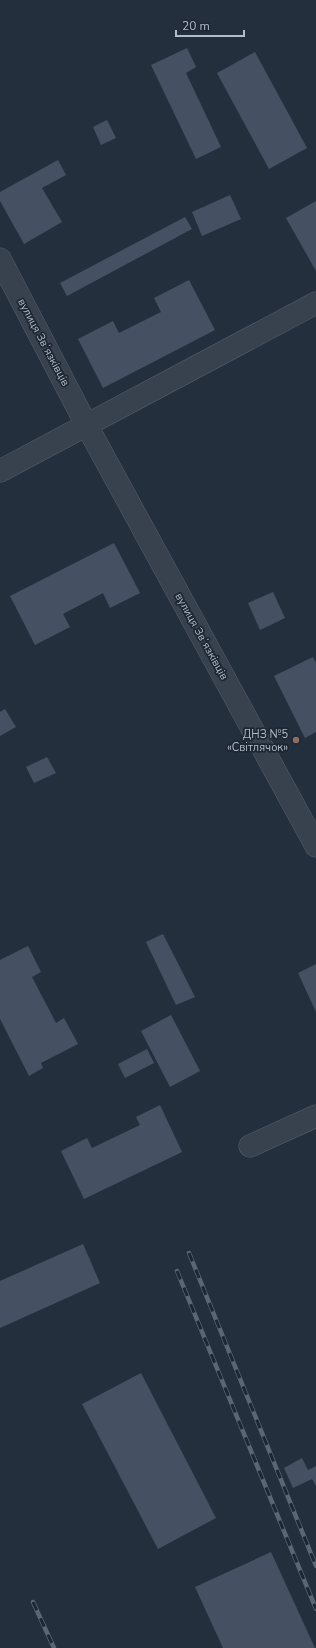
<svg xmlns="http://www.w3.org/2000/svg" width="316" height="1648" viewBox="0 0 316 1648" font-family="'Nunito Sans',sans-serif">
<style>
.building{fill:#455162}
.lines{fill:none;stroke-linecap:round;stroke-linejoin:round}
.minor-casing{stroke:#565f6c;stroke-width:23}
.minor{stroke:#38414e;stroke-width:22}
.rail-casing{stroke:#5a6575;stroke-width:4.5}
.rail{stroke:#1d2633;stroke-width:3;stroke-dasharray:9;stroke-linecap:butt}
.education-dot{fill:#8d6e63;stroke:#1d2633;stroke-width:1.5}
.labels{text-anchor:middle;stroke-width:3.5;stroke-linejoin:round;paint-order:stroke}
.street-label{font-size:11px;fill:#b4bcc9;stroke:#1d2633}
.poi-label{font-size:11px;fill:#b4bcc9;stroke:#1d2633;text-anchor:end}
</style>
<rect width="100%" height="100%" fill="#242f3e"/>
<g class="building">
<polygon points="187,48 196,67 186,73 221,147 196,159 151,65"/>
<polygon points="255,52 307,148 269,169 217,73"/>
<polygon points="107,120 116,138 101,145 93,127"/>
<polygon points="58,160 66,175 42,188 62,222 24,244 0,201 0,192"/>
<polygon points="230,195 241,219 202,236 192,212"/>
<polygon points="316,201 316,271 286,218"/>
<polygon points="185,217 192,229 67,296 60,283"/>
<polygon points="189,280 215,330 103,388 78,339 113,321 119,333 161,312 154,298"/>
<polygon points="114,543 140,593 110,608 103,593 63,614 70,627 35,645 10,596"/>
<polygon points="273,592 285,618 260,630 248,603"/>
<polygon points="313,657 316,663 316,732 305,738 274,676"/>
<polygon points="5,709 16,727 0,736 0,712"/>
<polygon points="47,757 56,773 34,783 26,767"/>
<polygon points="163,934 195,997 176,1005 146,942"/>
<polygon points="28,946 41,972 32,977 56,1023 64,1018 78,1044 41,1063 43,1068 29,1076 0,1019 0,960"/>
<polygon points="316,964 316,1012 298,973"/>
<polygon points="171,1015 200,1071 170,1087 141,1031"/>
<polygon points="147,1049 154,1063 125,1078 118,1064"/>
<polygon points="160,1105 182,1152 84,1199 61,1151 87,1138 92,1148 140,1125 136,1117"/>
<polygon points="83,1244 100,1283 0,1328 0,1281"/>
<polygon points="141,1373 216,1518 158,1549 82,1404"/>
<polygon points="302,1458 308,1470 316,1466 316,1486 312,1479 293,1488 284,1468"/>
<polygon points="271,1552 315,1648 223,1648 195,1587"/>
</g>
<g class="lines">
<g class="minor-casing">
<g id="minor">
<polyline points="0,259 87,426 316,846"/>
<polyline points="0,471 316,303"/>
<polyline points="250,1146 316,1116"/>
</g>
</g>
<use href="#minor" class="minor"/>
<g class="rail-casing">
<g id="rail">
<polyline points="189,1253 316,1566"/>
<polyline points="177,1271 316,1609"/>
<polyline points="33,1602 54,1648"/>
</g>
</g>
<use href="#rail" class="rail"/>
</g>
<circle class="education-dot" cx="296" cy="740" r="4"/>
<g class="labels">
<g class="street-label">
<text transform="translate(44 342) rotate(62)" y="4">вулиця Звʼязківців</text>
<text transform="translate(202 636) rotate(61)" y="4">вулиця Звʼязківців</text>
</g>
<g class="poi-label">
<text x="288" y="738">ДНЗ №5<tspan x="288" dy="13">«Світлячок»</tspan></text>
</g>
</g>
<path d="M176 30v6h68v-6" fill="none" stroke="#b4bcc9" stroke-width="2"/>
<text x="182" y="30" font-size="12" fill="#b4bcc9" stroke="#1d2633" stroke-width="3" paint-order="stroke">20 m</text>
</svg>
